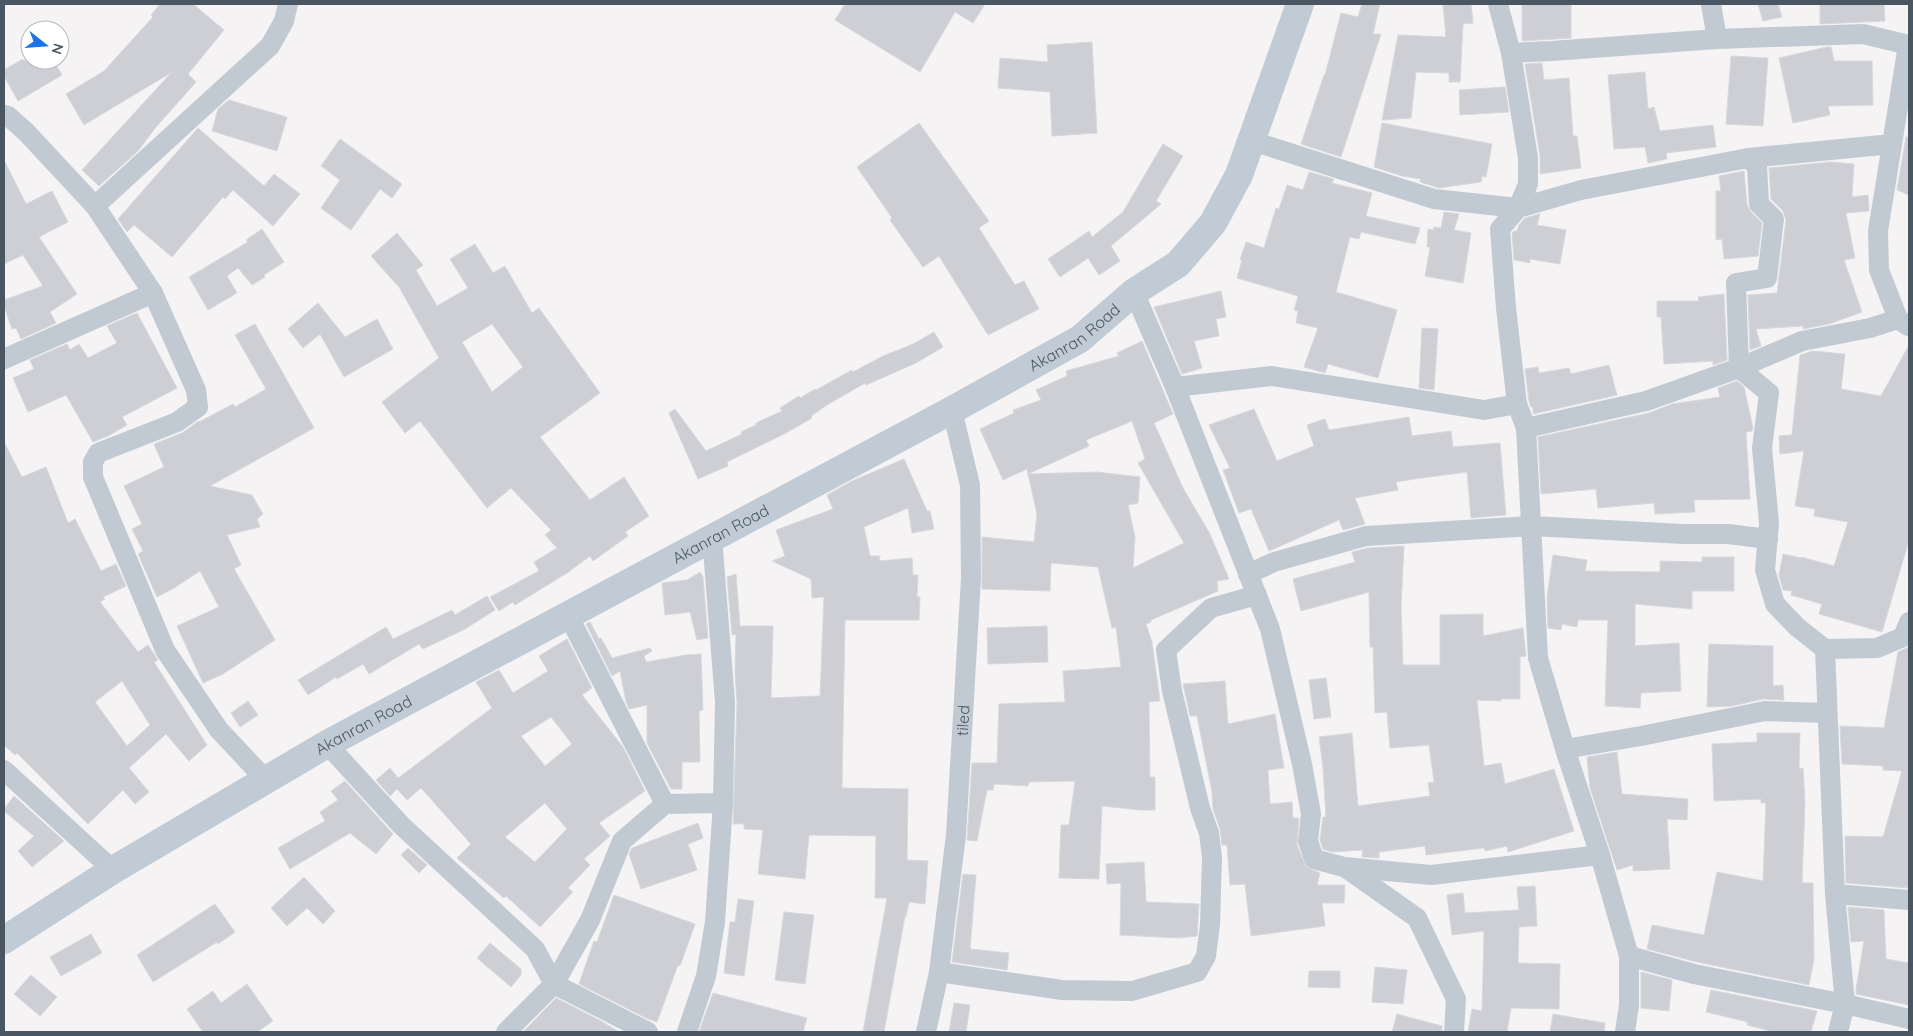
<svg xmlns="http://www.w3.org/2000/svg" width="1913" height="1036" viewBox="0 0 1913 1036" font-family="Quicksand,sans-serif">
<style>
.building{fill:#cdcfd5;stroke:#d7d9de;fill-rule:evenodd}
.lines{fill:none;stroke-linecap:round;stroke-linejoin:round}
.minor{stroke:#c1cad2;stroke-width:20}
.secondary{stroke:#c1cbd6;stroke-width:28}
.labels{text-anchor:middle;stroke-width:4;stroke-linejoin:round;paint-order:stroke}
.street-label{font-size:16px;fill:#4a5661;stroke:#fff}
</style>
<rect width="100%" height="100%" fill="#f5f3f3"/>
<g class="building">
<polygon points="160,4 193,4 224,30 188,74 196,82 156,127 138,151 99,186 82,170 172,72 84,125 66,94 104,71 153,17 151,15"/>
<polygon points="845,4 985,4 973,23 955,12 920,72 835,20"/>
<polygon points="1362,4 1380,4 1373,34 1381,34 1341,157 1301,144 1324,75 1325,75 1341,13 1358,17"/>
<polygon points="1443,4 1471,4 1473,23 1463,24 1460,82 1449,82 1449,73 1416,72 1411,118 1382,120 1398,35 1446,37"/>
<polygon points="1522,4 1571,4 1571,38 1522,41"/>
<polygon points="1758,4 1778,4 1782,17 1763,21"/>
<polygon points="1820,4 1884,4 1885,21 1820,24"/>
<polygon points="1092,42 1097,133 1052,136 1050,92 998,88 1000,58 1048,62 1047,45"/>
<polygon points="1827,47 1831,47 1834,61 1872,61 1873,105 1828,106 1830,115 1793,123 1779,58"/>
<polygon points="1731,56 1768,58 1763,126 1726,124"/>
<polygon points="21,60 53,60 62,75 18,101 4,76 4,70"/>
<polygon points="1542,63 1544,80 1569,78 1573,136 1577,136 1581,168 1540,174 1540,156 1525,64"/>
<polygon points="1645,72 1648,109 1654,107 1660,131 1713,125 1716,147 1666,153 1667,159 1648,163 1645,147 1614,149 1608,75"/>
<polygon points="1505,87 1509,112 1460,115 1459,90"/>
<polygon points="229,100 287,117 277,151 212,131 218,109"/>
<polygon points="919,123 989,221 979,228 1015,285 1024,281 1039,309 988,335 939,256 923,267 890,220 892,218 857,167"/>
<polygon points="1382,123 1492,144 1486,177 1482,176 1481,182 1439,188 1420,182 1421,179 1402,176 1374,167"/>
<polygon points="198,128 264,186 274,174 300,194 273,226 233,190 225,199 223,197 172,257 134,225 127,232 118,219"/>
<polygon points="1906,137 1909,137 1909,195 1897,190"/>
<polygon points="340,139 402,184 392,198 380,189 351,230 321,208 340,180 321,166"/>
<polygon points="1163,144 1183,156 1156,201 1161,204 1111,246 1120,261 1099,275 1088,258 1060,277 1048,259 1089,231 1092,237 1123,212"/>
<polygon points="4,160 26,204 52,191 68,222 39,237 77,294 50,312 56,323 21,339 16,328 12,329 4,306 4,300 43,286 23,255 4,264"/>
<polygon points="1831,162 1854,164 1852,197 1868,195 1869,211 1846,213 1855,258 1844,260 1862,312 1829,324 1803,329 1803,326 1756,329 1761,346 1750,350 1748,295 1777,293 1786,220 1783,211 1771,199 1769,168"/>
<polygon points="1744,171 1747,205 1751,212 1762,223 1758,256 1724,259 1722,239 1716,240 1716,191 1721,191 1719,176"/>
<polygon points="1309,172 1334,179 1332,183 1372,193 1366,216 1420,228 1415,244 1361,232 1359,239 1350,237 1336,292 1397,310 1378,378 1328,364 1325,373 1304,367 1318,328 1296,323 1298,311 1294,310 1298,296 1237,278 1242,260 1240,260 1246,242 1264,248 1276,208 1279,209 1287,185 1303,190"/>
<polygon points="1444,212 1459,214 1454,230 1471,233 1463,283 1425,276 1430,247 1427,247 1428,229 1433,230 1434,227 1441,228"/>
<polygon points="1540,214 1537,225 1566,230 1560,264 1530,259 1530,263 1514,260 1512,233 1514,231 1517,231 1519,225 1525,218"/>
<polygon points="262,229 284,262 264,275 265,277 252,285 238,268 227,276 237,293 208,310 189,277 248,242 246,240"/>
<path d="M 397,233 L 423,265 L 416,270 L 437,306 L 468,288 L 450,259 L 475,244 L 493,273 L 505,266 L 532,313 L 539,308 L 600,393 L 540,437 L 590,500 L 624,477 L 649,516 L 625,532 L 628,536 L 593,561 L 590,556 L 567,573 L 515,605 L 513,602 L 499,611 L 490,597 L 539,571 L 534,562 L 557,548 L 545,535 L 551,530 L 511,488 L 487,508 L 420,421 L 405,433 L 382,402 L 439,358 L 399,287 L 371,256 ZM 492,324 L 523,367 L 492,392 L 462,342 Z"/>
<polygon points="1221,291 1226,317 1216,319 1219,336 1194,341 1202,368 1182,374 1154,307"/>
<polygon points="1724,294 1727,360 1713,365 1713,361 1664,364 1661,317 1657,317 1657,301 1699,301 1698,297"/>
<polygon points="318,303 345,337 377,319 393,349 344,377 320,334 303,348 288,329"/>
<polygon points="137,313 177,388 122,417 127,425 108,436 93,442 66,395 28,412 13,378 34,369 30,360 67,344 70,350 79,344 88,358 117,343 107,326"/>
<polygon points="255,324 314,428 210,486 252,495 263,514 257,519 260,527 227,535 241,565 234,569 275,640 223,674 203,683 177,626 219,607 200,571 174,588 157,597 138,554 143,551 132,529 142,524 124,486 164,467 154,444 182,433 199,421 199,422 233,404 235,407 266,389 235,335"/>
<polygon points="1422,328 1438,329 1434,390 1419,388"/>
<polygon points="934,332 943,347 916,363 866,385 865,383 827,405 811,416 812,418 786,433 727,462 728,466 698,479 669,413 675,409 706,451 742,434 741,432 756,425 756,423 782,411 780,408 799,396 800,398 815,389 816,390 852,370 853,372 883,356 913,344"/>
<polygon points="1142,341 1173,414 1154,423 1183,488 1210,534 1229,579 1217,581 1218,591 1151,620 1151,622 1146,624 1152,642 1160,701 1149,702 1150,777 1155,777 1155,810 1140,810 1102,806 1099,879 1059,878 1061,825 1069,825 1075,781 1029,782 1028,786 994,784 993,790 987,790 977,841 967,840 972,763 997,763 999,704 1065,702 1063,671 1121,667 1116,627 1112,628 1098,567 1051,563 1050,591 982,589 982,537 1034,542 1037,514 1028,474 1097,472 1140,477 1138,503 1128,505 1135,537 1133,568 1184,543 1138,463 1145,459 1132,421 1086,440 1089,446 1028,474 1027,469 1003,480 980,429 1014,413 1013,410 1041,400 1036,390 1067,376 1066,371 1119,356 1117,353"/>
<polygon points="1909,345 1909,540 1882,632 1819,614 1822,604 1791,595 1792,591 1783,590 1779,575 1783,554 1801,558 1801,557 1834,566 1848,522 1814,516 1815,509 1795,506 1804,451 1780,454 1779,436 1792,435 1800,355 1813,351 1845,354 1841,389 1881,396"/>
<polygon points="1609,365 1617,395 1533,414 1533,407 1531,407 1529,401 1525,369 1538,367 1539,373 1569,368 1571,374"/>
<polygon points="1737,381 1744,387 1753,428 1752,431 1746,432 1750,499 1694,500 1695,512 1655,514 1654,503 1598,508 1596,489 1541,494 1538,437 1649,413 1672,404 1720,397 1718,388"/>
<polygon points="1254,409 1277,461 1314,446 1307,425 1325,419 1329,430 1409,417 1412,436 1451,431 1453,447 1500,443 1506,515 1471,518 1467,472 1414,479 1396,482 1398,490 1355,498 1365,524 1343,530 1339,520 1269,551 1251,509 1239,513 1223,470 1230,468 1209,425"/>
<path d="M 4,442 L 22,477 L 46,467 L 68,523 L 75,519 L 101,571 L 116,564 L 126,586 L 103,597 L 105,599 L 100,602 L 138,652 L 148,645 L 158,660 L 154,662 L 207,745 L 189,761 L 166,734 L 129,768 L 149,792 L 135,804 L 123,790 L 88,824 L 17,753 L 15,755 L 4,745 ZM 122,681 L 150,725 L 127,746 L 95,702 Z"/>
<polygon points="904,459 927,511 930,511 934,529 912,533 908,508 864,527 870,556 880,556 879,561 912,558 913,575 918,575 917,597 920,597 919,620 845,620 842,788 908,789 907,860 928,861 925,904 909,902 906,917 905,916 884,1032 863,1032 887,898 875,898 876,836 809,835 805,879 758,874 763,830 744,829 744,824 733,824 737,702 735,673 736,634 732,635 727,577 736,574 740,626 773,626 771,698 820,696 824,597 812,598 811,579 772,561 785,556 776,530 833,509 827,495 852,481"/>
<polygon points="1404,546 1401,606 1403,665 1440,665 1440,615 1483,614 1483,636 1523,628 1526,656 1520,657 1520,699 1501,699 1501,701 1477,700 1484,766 1501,763 1505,784 1554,769 1574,831 1508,852 1507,846 1485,851 1484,848 1426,855 1425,846 1379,852 1379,858 1362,857 1363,850 1332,852 1323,849 1320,840 1323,817 1326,817 1323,768 1319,737 1352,733 1358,806 1430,796 1428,783 1434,782 1429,745 1390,748 1387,712 1375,713 1373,647 1370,647 1369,592 1301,611 1293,579 1355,562 1352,552 1368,548"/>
<polygon points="1553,555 1587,560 1585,571 1660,572 1660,561 1702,562 1702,557 1734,557 1734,591 1692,591 1692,609 1635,604 1635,646 1679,643 1681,691 1641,693 1640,708 1605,706 1608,620 1578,620 1577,627 1562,624 1561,630 1548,628 1547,598"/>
<polygon points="700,572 703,577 708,638 697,640 690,612 665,615 662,583 687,580"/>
<polygon points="487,596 495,610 465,629 423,649 419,644 369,674 363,664 337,679 336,677 308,695 298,680 386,627 393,639 452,610 455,615"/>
<polygon points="590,622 599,639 601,638 612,658 650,648 652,651 644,656 646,662 686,655 701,654 703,710 699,711 700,762 682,762 682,789 671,789 647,743 647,705 629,709 626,702 620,671 612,676 586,624"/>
<polygon points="1047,626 1048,662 988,664 987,628"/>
<path d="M 567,639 L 592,688 L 582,695 L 623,747 L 645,791 L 599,823 L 610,836 L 584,859 L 590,865 L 568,888 L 573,892 L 540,927 L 506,896 L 504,898 L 457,858 L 471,844 L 421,788 L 407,800 L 397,789 L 390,796 L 376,780 L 390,768 L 398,778 L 492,708 L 476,682 L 499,670 L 513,693 L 548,671 L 539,656 ZM 551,717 L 572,744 L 545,766 L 521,736 ZM 545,803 L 567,829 L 535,862 L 505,837 Z"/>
<polygon points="1709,644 1773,646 1773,686 1783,685 1784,700 1763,699 1732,706 1707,707"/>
<polygon points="1909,647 1909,888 1846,883 1845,836 1883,837 1902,771 1883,770 1883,766 1842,764 1840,726 1884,728 1898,652"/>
<polygon points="1326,678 1331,717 1314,719 1309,680"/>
<polygon points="1225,681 1228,724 1275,714 1284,768 1268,770 1270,804 1292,802 1293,818 1299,818 1297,845 1306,867 1320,873 1317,885 1345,885 1344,903 1322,903 1325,926 1251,936 1245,884 1230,885 1227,845 1222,845 1220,829 1213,809 1212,792 1197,716 1190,716 1183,684"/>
<polygon points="248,701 258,715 240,727 231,713"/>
<polygon points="1757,733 1800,733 1799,769 1803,768 1805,802 1802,883 1813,883 1814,959 1809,985 1697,962 1647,949 1652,925 1704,935 1717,872 1763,881 1766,803 1761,803 1761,799 1714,801 1712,744 1757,742"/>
<polygon points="1617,752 1622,794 1688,799 1687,820 1667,819 1670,869 1633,871 1633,865 1617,870 1590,788 1587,757"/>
<polygon points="345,781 393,834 376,854 350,833 290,869 278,848 325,821 320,812 338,800 331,791"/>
<polygon points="14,796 64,841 32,867 18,851 34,836 4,811 4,809"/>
<polygon points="698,823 703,838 688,844 697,870 641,889 629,854 632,848"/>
<polygon points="408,848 427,865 419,873 401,855"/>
<polygon points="1144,862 1146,902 1199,904 1197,936 1179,938 1120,935 1121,883 1107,884 1106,864"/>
<polygon points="963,874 976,875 970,949 1009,953 1007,970 952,962"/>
<polygon points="304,877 335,911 323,924 307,908 287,926 271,908"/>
<polygon points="1535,886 1537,926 1519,927 1518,963 1560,964 1559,1009 1511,1008 1507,1032 1468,1032 1472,1009 1482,1011 1484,931 1452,935 1447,895 1463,893 1465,913 1519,910 1517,887"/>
<polygon points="614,895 695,924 680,966 678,965 657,1022 646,1018 579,984 594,941 597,942"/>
<polygon points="738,899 754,901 744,976 724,973 730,922 735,922"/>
<polygon points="215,904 235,932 218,944 217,942 153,982 137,955"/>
<polygon points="1848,907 1884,910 1886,959 1909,963 1909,1005 1856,994 1856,989 1864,941 1851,942"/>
<polygon points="784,912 814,915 805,984 775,980"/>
<polygon points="91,934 102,953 61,976 50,957"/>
<polygon points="490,943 521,969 521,975 511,987 477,958"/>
<polygon points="1375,967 1407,970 1403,1004 1372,1002"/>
<polygon points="1309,971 1340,971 1340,988 1308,987"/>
<polygon points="1641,972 1672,980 1669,1011 1641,1008"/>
<polygon points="31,975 57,997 40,1016 14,994"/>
<polygon points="247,984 273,1021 257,1032 203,1032 187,1009 213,991 221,1003"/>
<polygon points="1711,990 1817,1011 1811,1032 1774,1032 1747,1025 1748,1022 1706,1012"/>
<polygon points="713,993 807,1018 803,1032 699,1032"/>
<polygon points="556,998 601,1021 619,1032 523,1032"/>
<polygon points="954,1003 970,1005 966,1032 949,1032"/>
<polygon points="1397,1014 1442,1026 1442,1032 1392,1032"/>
<polygon points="1553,1014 1605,1023 1604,1032 1550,1032"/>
</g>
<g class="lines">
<g class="minor">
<polyline points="1498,4 1511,53 1528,158 1528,184 1518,208 1500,229 1506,308 1517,404 1526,428 1538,658 1565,749 1600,855 1629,956 1629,1005 1625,1032"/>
<polyline points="1711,4 1717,39"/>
<polyline points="1511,53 1551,51 1717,39 1863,34 1909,45"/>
<polyline points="4,115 8,116 26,132 95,206 153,293 196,390 198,407 177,422 98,453 93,462 93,477 165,650 219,730 266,780"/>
<polyline points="1252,141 1434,199 1518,208 1581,190 1748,158 1892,144"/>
<polyline points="1748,158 1757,166 1759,204 1774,219 1767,278 1736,283 1739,368 1769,393 1762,448 1769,523 1765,570 1775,604 1797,627 1825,649 1877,648 1903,637 1909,622"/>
<polyline points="95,206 270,46 284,21 288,4"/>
<polyline points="1134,292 1175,387 1270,629 1302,764 1311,814 1308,841 1314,859 1344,867 1431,875 1600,855"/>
<polyline points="1908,326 1898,319 1879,270 1878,231 1908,45"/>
<polyline points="4,359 153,293"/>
<polyline points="1175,387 1272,376 1484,410 1517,404"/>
<polyline points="1526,428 1646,401 1739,368 1802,341 1870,328 1898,319"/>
<polyline points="1248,574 1274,562 1366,536 1532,526 1683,534 1728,534 1768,539"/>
<polyline points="568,615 665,804"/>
<polyline points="1825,649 1835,894 1845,1004 1838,1032"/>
<polyline points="327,744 401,825 535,949 554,984 648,1032"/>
<polyline points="1565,749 1641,736 1765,711 1827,713"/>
<polyline points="4,770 113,870"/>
<polyline points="1346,868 1417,918 1456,999 1454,1032"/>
<polyline points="1835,894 1909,900"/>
<polyline points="1629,956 1694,974 1845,1004 1909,1019"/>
<polyline points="939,972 1062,990 1132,991 1197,972 1206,956 1210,925 1212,857 1209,833 1200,808 1172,691 1166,650 1211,608 1257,595"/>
<polyline points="506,1032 554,984 590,920 622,841 665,804 723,803"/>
<polyline points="687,1032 706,976 715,922 723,803 725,702 712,537"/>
<path id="s1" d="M 926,1032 L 939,972 L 956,835 L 971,578 L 970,485 L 952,410"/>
</g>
<path class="secondary" id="s2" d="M 4,940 L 113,870 L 327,744 L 952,410 L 1080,339 L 1134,292 L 1178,264 L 1213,223 L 1239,175 L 1300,4"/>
</g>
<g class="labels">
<g class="street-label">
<text dy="6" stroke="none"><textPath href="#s2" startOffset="1229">Akanran Road</textPath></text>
<text dy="6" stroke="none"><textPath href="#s2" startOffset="824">Akanran Road</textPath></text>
<text dy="6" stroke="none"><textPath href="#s1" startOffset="314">tiled</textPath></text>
<text dy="6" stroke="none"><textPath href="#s2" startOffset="419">Akanran Road</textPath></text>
</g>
</g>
<rect width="1913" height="1036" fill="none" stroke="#4a5661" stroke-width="10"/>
<g transform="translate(45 45) rotate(107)"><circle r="24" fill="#ffffff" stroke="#b7bbc0"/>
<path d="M0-4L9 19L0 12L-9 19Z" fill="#1a73e8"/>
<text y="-8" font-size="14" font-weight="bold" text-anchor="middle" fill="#4a5661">N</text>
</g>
</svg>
